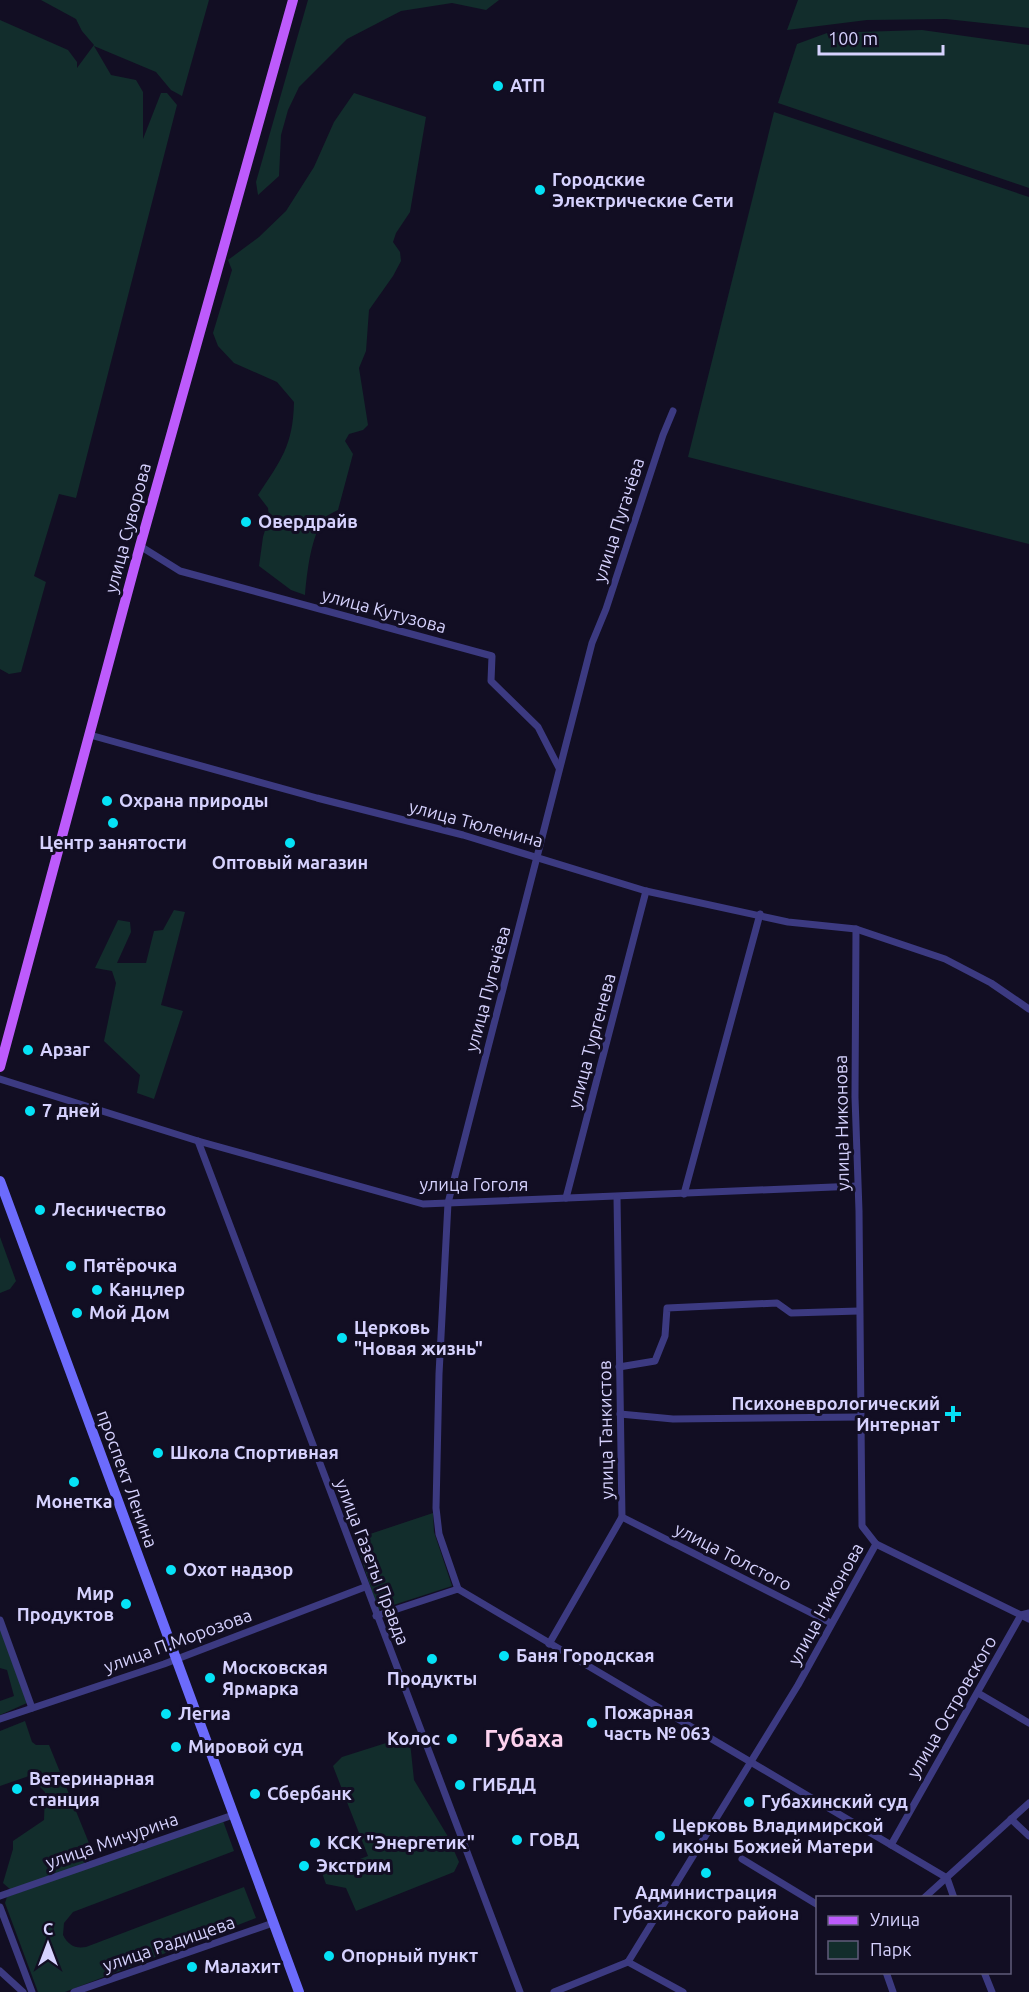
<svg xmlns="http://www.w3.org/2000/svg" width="1029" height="1992" viewBox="0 0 1029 1992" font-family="Ubuntu,sans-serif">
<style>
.green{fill:#122d2c}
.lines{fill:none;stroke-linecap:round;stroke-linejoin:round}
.minor{stroke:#3c3a81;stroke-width:7}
.secondary{stroke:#6c6bfc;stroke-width:10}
.primary{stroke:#bd5bfc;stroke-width:10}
.poi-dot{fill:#05e2f6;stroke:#120e23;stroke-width:2}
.labels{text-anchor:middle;stroke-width:6;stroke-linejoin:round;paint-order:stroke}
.poi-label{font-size:18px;font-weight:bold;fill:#d6d2fe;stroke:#120e23;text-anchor:start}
.street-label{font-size:18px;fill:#d6d2fe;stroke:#120e23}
.district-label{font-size:24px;font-weight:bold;fill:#fed3ef;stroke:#120e23}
</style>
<rect width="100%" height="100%" fill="#120e23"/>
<g class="green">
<polygon points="41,0 209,0 182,96 171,90 156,72 94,46 111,75 136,80 143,92 143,139 161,93 167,93 177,105 76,498 59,494 34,576 46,582 21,672 9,674 0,669 0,20 68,50 77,62 77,68 94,45 82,31 76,19"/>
<polygon points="308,0 499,0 486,10 452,3 401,11 347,39 299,87 288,110 281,135 279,176 258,195 256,182"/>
<polygon points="798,0 1029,0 1029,28 946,19 867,20 787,30"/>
<polygon points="922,30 1029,45 1029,188 778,103 797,44 827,33"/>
<path d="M 354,93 L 426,117 L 410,212 L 396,233 L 393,242 L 400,252 L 401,261 L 393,276 L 369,310 L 366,351 L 359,368 L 368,425 L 363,430 L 349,434 L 345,441 L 353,454 L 338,510 C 334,512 329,514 326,517 C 311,533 307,573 305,595 L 291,590 L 259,566 L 263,537 L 269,517 L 268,508 L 258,495 C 281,460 293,446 294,402 L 277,382 L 234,363 L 218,346 L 213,333 L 232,270 L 228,260 L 259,237 L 286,211 L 314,167 L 334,122 Z"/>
<polygon points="774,112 1029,197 1029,544 688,457"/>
<polygon points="174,910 185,912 161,1005 183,1011 154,1099 137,1093 140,1075 104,1041 116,983 112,971 95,968 118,920 130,922 131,932 117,963 146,963 154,931 163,930"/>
<polygon points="0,1237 16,1281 10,1289 0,1293"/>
<polygon points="433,1513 434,1532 452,1586 378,1610 355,1539"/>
<polygon points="0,1629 27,1703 0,1715 0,1701 14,1696 7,1670 0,1668"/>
<polygon points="25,1721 32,1742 36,1745 49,1745 91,1848 90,1860 69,1870 11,1890 3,1883 13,1849 13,1841 44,1820 45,1792 29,1776 0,1786 0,1731"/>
<polygon points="405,1737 410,1742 414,1780 447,1835 459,1862 454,1872 356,1911 346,1888 326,1884 322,1873 368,1856 333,1766 342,1757"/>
<path d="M 222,1818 L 234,1851 L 73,1912 L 64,1923 L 63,1935 C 68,1945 75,1949 86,1947 L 244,1887 L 256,1918 L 65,1992 L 38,1992 L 5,1903 L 7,1897 Z"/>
</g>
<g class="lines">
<g class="minor">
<polyline points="140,546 180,571 492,656 491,681 538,727 559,768"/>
<polyline points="90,735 317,798 463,835 646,891 788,922 856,929 945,959 991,983 1029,1009"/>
<polyline points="0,1079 198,1141 423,1204 857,1186"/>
<polyline points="198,1141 520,1992"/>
<polyline points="684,1194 760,914"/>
<polyline points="566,1198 646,891"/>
<polyline points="619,1367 655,1361 665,1336 667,1308 777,1303 791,1313 859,1311"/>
<polyline points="620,1414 673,1419 860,1417"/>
<polyline points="622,1517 831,1623"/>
<polyline points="876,1544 1029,1619"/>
<polyline points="458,1589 439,1534 436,1508 439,1374 448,1203 592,643 606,609 663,435 673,411"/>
<polyline points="376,1616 458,1589 947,1878 954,1898"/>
<polyline points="0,1620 32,1708"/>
<polyline points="549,1644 622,1517 617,1197"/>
<polyline points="978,1693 1029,1723"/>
<polyline points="0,1719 164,1664 365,1587"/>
<polyline points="1011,1819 1029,1836"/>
<polyline points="891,1845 1021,1615 1029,1613"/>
<polyline points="742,1859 818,1905"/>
<polyline points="0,1896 233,1815"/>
<polyline points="924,1898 1029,1803"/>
<polyline points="0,1907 32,1992"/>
<polyline points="628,1962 798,1685 876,1544 862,1526 859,1211 855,1097 856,929"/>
<polyline points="628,1962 683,1992"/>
<polyline points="0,1971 23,1992"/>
<polyline points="886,1972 893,1992"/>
<polyline points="984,1972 992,1992"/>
<polyline points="74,1992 273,1923"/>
<polyline points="554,1992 628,1962"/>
</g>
<polyline class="secondary" points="0,1181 299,1992"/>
<polyline class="primary" points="0,1067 140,546 293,0"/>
</g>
<g class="poi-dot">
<circle cx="498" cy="86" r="6"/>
<circle cx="540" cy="190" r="6"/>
<circle cx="246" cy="522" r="6"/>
<circle cx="107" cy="801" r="6"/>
<circle cx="113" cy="823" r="6"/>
<circle cx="290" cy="843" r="6"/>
<circle cx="28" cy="1050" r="6"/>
<circle cx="30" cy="1111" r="6"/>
<circle cx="40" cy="1210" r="6"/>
<circle cx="71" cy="1266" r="6"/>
<circle cx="97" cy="1290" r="6"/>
<circle cx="77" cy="1313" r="6"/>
<circle cx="342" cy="1338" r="6"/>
<path d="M950 1405h6v6h6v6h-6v6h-6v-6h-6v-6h6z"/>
<circle cx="158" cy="1453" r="6"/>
<circle cx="74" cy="1482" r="6"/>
<circle cx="171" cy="1570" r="6"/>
<circle cx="126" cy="1604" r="6"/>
<circle cx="504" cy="1656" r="6"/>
<circle cx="432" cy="1659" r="6"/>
<circle cx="210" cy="1678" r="6"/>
<circle cx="166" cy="1714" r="6"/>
<circle cx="592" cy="1723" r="6"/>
<circle cx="452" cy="1739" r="6"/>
<circle cx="176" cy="1747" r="6"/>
<circle cx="460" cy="1785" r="6"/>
<circle cx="17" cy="1789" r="6"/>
<circle cx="255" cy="1794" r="6"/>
<circle cx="749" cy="1802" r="6"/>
<circle cx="660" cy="1836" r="6"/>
<circle cx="517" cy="1840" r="6"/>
<circle cx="315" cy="1843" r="6"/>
<circle cx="304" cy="1866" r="6"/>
<circle cx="706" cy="1873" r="6"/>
<circle cx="329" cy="1956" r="6"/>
<circle cx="192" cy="1967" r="6"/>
</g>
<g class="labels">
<g class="poi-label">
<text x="510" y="92">АТП</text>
<text x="552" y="186">Городские<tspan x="552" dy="21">Электрические Сети</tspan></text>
<text x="258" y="528">Овердрайв</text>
<text x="119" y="807">Охрана природы</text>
<text x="113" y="849" text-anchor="middle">Центр занятости</text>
<text x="290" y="869" text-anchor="middle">Оптовый магазин</text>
<text x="40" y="1056">Арзаг</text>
<text x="42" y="1117">7 дней</text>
<text x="52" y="1216">Лесничество</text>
<text x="83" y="1272">Пятёрочка</text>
<text x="109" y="1296">Канцлер</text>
<text x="89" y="1319">Мой Дом</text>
<text x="354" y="1334">Церковь<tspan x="354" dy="21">"Новая жизнь"</tspan></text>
<text x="940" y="1410" text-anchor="end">Психоневрологический<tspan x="940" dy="21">Интернат</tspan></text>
<text x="170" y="1459">Школа Спортивная</text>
<text x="74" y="1508" text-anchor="middle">Монетка</text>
<text x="183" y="1576">Охот надзор</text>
<text x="114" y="1600" text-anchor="end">Мир<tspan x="114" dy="21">Продуктов</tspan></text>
<text x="516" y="1662">Баня Городская</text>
<text x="222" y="1674">Московская<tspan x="222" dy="21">Ярмарка</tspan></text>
<text x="432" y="1685" text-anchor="middle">Продукты</text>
<text x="604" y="1719">Пожарная<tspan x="604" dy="21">часть № 063</tspan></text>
<text x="178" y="1720">Легиа</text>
<text x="440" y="1745" text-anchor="end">Колос</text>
<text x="188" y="1753">Мировой суд</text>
<text x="29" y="1785">Ветеринарная<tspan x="29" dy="21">станция</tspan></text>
<text x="472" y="1791">ГИБДД</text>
<text x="267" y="1800">Сбербанк</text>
<text x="761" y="1808">Губахинский суд</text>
<text x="672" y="1832">Церковь Владимирской<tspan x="672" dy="21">иконы Божией Матери</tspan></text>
<text x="529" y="1846">ГОВД</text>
<text x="327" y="1849">КСК "Энергетик"</text>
<text x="316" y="1872">Экстрим</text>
<text x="706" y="1899" text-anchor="middle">Администрация<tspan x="706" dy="21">Губахинского района</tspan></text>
<text x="341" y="1962">Опорный пункт</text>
<text x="204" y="1973">Малахит</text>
</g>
<g class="street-label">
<text transform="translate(619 520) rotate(-72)" y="6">улица Пугачёва</text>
<text transform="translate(128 528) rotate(-75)" y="6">улица Суворова</text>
<text transform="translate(384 611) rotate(15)" y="6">улица Кутузова</text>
<text transform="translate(476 824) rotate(15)" y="6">улица Тюленина</text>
<text transform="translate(488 989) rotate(-75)" y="6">улица Пугачёва</text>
<text transform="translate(592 1041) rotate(-75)" y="6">улица Тургенева</text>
<text transform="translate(842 1123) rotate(-91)" y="6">улица Никонова</text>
<text x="474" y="1191">улица Гоголя</text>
<text transform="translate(606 1430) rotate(-91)" y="6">улица Танкистов</text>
<text transform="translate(127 1479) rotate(70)" y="6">проспект Ленина</text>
<text transform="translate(733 1557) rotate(27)" y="6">улица Толстого</text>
<text transform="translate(372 1562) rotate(69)" y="6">улица Газеты Правда</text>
<text transform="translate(826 1604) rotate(-61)" y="6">улица Никонова</text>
<text transform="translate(178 1641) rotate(-20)" y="6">улица П.Морозова</text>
<text transform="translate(952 1707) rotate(-60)" y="6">улица Островского</text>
<text transform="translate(112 1841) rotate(-19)" y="6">улица Мичурина</text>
<text transform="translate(169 1944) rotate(-19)" y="6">улица Радищева</text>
</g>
<g class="district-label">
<text x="524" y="1747">Губаха</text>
</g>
</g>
<rect x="816" y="1896" width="195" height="78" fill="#120e23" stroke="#605c7b" stroke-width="1.5"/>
<rect x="828" y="1916" width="30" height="9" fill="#bd5bfc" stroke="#605c7b" stroke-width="1.5"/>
<text x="870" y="1926" font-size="18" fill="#d6d2fe">Улица</text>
<rect x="828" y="1941" width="30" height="18" fill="#122d2c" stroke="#605c7b" stroke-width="1.5"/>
<text x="870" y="1956" font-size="18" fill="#d6d2fe">Парк</text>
<g transform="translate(48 1944)" stroke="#120e23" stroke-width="4.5" paint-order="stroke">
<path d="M0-4.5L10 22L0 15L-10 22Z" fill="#d6d2fe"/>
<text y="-9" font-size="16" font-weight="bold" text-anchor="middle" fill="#d6d2fe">С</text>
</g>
<path d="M819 45v9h124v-9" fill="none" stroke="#d6d2fe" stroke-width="3"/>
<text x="828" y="45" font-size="18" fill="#d6d2fe" stroke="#120e23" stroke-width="4.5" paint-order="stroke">100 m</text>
</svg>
